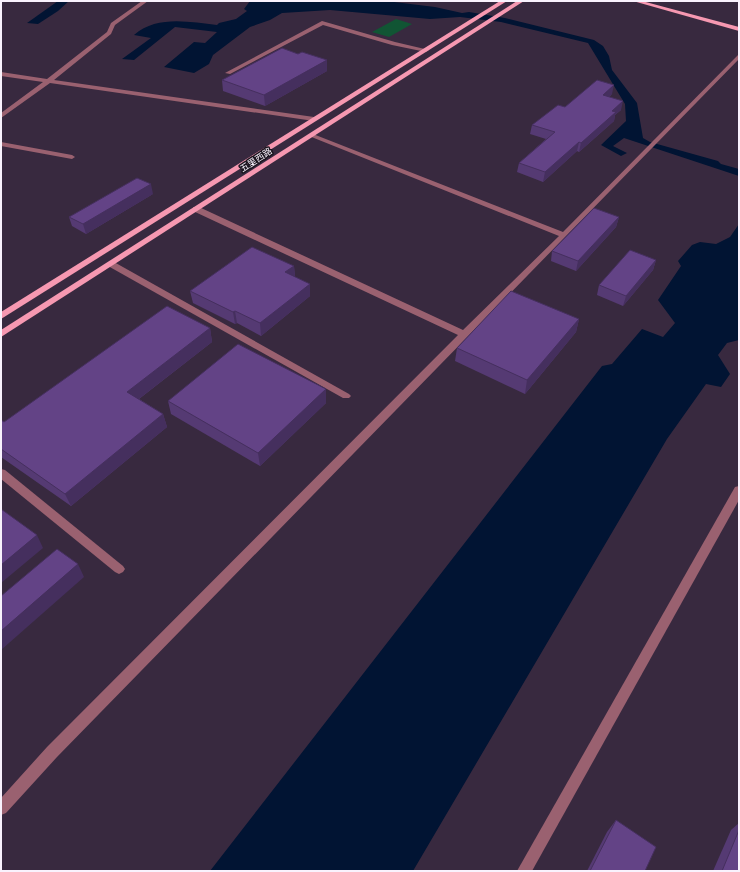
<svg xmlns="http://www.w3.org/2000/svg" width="740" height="872" viewBox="0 0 740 872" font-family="Montserrat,'Noto Sans SC',sans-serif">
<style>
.green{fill:#115534}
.water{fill:#011433}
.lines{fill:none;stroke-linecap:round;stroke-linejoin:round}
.minor{fill:#9a6170;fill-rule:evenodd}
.major{fill:#f698b1;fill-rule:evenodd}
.wall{fill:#553a73}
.shaded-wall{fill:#452f5e}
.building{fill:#634386;stroke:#452f5e}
.labels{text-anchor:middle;stroke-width:3;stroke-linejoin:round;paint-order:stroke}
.far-street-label{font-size:9px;fill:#f9f2fd;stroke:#1b151f}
</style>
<rect width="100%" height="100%" fill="#38293f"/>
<polygon class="green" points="396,19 412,24 389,37 372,32"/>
<g class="water">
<polygon points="58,1 69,1 58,11 38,24 27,23"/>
<path d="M 250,1 L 386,1 L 435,7 L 462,13 L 469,12 L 505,18 L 594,40 L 603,46 L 609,56 L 612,70 L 637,103 L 643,138 L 650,142 L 718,161 L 721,164 L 739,169 L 739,176 L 624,138 L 613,146 L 627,153 L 621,156 L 601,145 L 626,121 L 625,104 L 588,43 L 501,22 L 460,17 L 430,19 L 330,10 L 282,13 L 270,20 L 250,27 L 213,55 L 209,64 L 194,73 L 164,67 L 194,42 L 205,43 L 217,32 L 175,27 L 134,60 L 122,59 L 151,38 L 134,35 C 157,15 189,22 217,25 L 219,23 L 236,19 L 247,11 L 244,9 Z"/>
<polygon points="739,224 739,340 727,343 718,355 730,374 721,387 706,384 667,439 413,871 210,871 602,366 612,364 642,329 663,337 675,323 658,300 681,266 678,261 692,245 700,242 716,244 730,237"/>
</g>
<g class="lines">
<g class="minor">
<polygon points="142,1 148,1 115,25 111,34 54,80 314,117 317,119 314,121 50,83 1,118 1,113 43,82 1,76 1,72 47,79 107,32 111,23"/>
<polygon points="322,21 395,42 429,50 426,52 392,45 323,25 230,74 225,73"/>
<polygon points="739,54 739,59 57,757 6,813 1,815 1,798 47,747 458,335 193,211 193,207 199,207 463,330 559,236 309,136 309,134 313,134 563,232"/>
<polygon points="1,142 72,155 75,157 72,159 1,146"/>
<polygon points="108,262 114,262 349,394 351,396 349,398 343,398 108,266"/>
<polygon points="1,469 5,470 123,566 125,569 123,572 119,574 115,572 1,479"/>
<polygon points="739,486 739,500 532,871 517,871 735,487"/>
</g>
<g class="major">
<polygon points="500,1 507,1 1,319 1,312"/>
<polygon points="517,1 524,1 1,337 1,330"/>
<polygon points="633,1 642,1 739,27 739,31"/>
</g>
</g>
<g class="wall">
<polygon points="327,71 265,106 223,91 222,80"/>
<polygon points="612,94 609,97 621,110 615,115 614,121 579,152 577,151 543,182 517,172 519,163 546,139 530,134 532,125 565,107"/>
<polygon points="153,194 86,234 72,226 69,217"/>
<polygon points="619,217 616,227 576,271 551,261 552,251"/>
<polygon points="656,260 653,270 623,306 597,295 599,285"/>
<polygon points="294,266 295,277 310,296 261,336 237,323 235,324 193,303 190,291"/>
<polygon points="579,319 576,332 525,394 455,361 457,348"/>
<polygon points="210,328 212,342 139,399 163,414 167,427 71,506 1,457 1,420 4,422"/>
<polygon points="168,401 326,403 260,466 171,414"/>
<polygon points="616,820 645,871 587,871 607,832"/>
<polygon points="739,823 739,871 713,871 731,830"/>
</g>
<g class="shaded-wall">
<polygon points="327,60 327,71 265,106 264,95"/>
<polygon points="614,85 612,94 601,104 603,95"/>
<polygon points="623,101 621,110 615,115 614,121 579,152 581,143 612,111"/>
<polygon points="579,142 577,151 543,182 545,172"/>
<polygon points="151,184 153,194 86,234 83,224"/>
<polygon points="619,217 616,227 576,271 578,261"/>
<polygon points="656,260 653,270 623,306 626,296"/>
<polygon points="294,266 295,278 285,272"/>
<polygon points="310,284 310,296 261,336 260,323"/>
<polygon points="235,311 237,323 235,324 233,312"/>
<polygon points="579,319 576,332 525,394 527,380"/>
<polygon points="210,328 212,342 131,405 127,392"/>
<polygon points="326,389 326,403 260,466 258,453"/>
<polygon points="163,414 167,427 71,506 65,494"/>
<polygon points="37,535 43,548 1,583 1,565"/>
<polygon points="78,564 84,577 1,650 1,631"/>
</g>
<g class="building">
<polygon points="282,48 298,54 302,52 327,60 264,95 222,80"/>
<polygon points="597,80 614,85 603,95 623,101 612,111 616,112 581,143 579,142 545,172 519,163 555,132 532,125 558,105 565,107"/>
<polygon points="137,178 151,184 83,224 69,217"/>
<polygon points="594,208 619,217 578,261 552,251"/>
<polygon points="252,247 294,266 285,272 310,284 260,323 235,311 233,312 190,291"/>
<polygon points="630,250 656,260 626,296 599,285"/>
<polygon points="511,291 579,319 527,380 457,348"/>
<polygon points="167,306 210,328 127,392 163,414 65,494 1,449 1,420 4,422"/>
<polygon points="238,344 326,389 258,453 168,401"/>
<polygon points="1,509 37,535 1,565"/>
<polygon points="57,549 78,564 1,631 1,596"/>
<polygon points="616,820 656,847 645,871 590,871"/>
<polygon points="739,830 739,871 722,871"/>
</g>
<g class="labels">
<g class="far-street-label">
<text transform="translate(256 160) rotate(-33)" y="3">五里西路</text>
</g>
</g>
<rect width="740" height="872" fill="none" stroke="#f9f2fd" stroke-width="4"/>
</svg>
